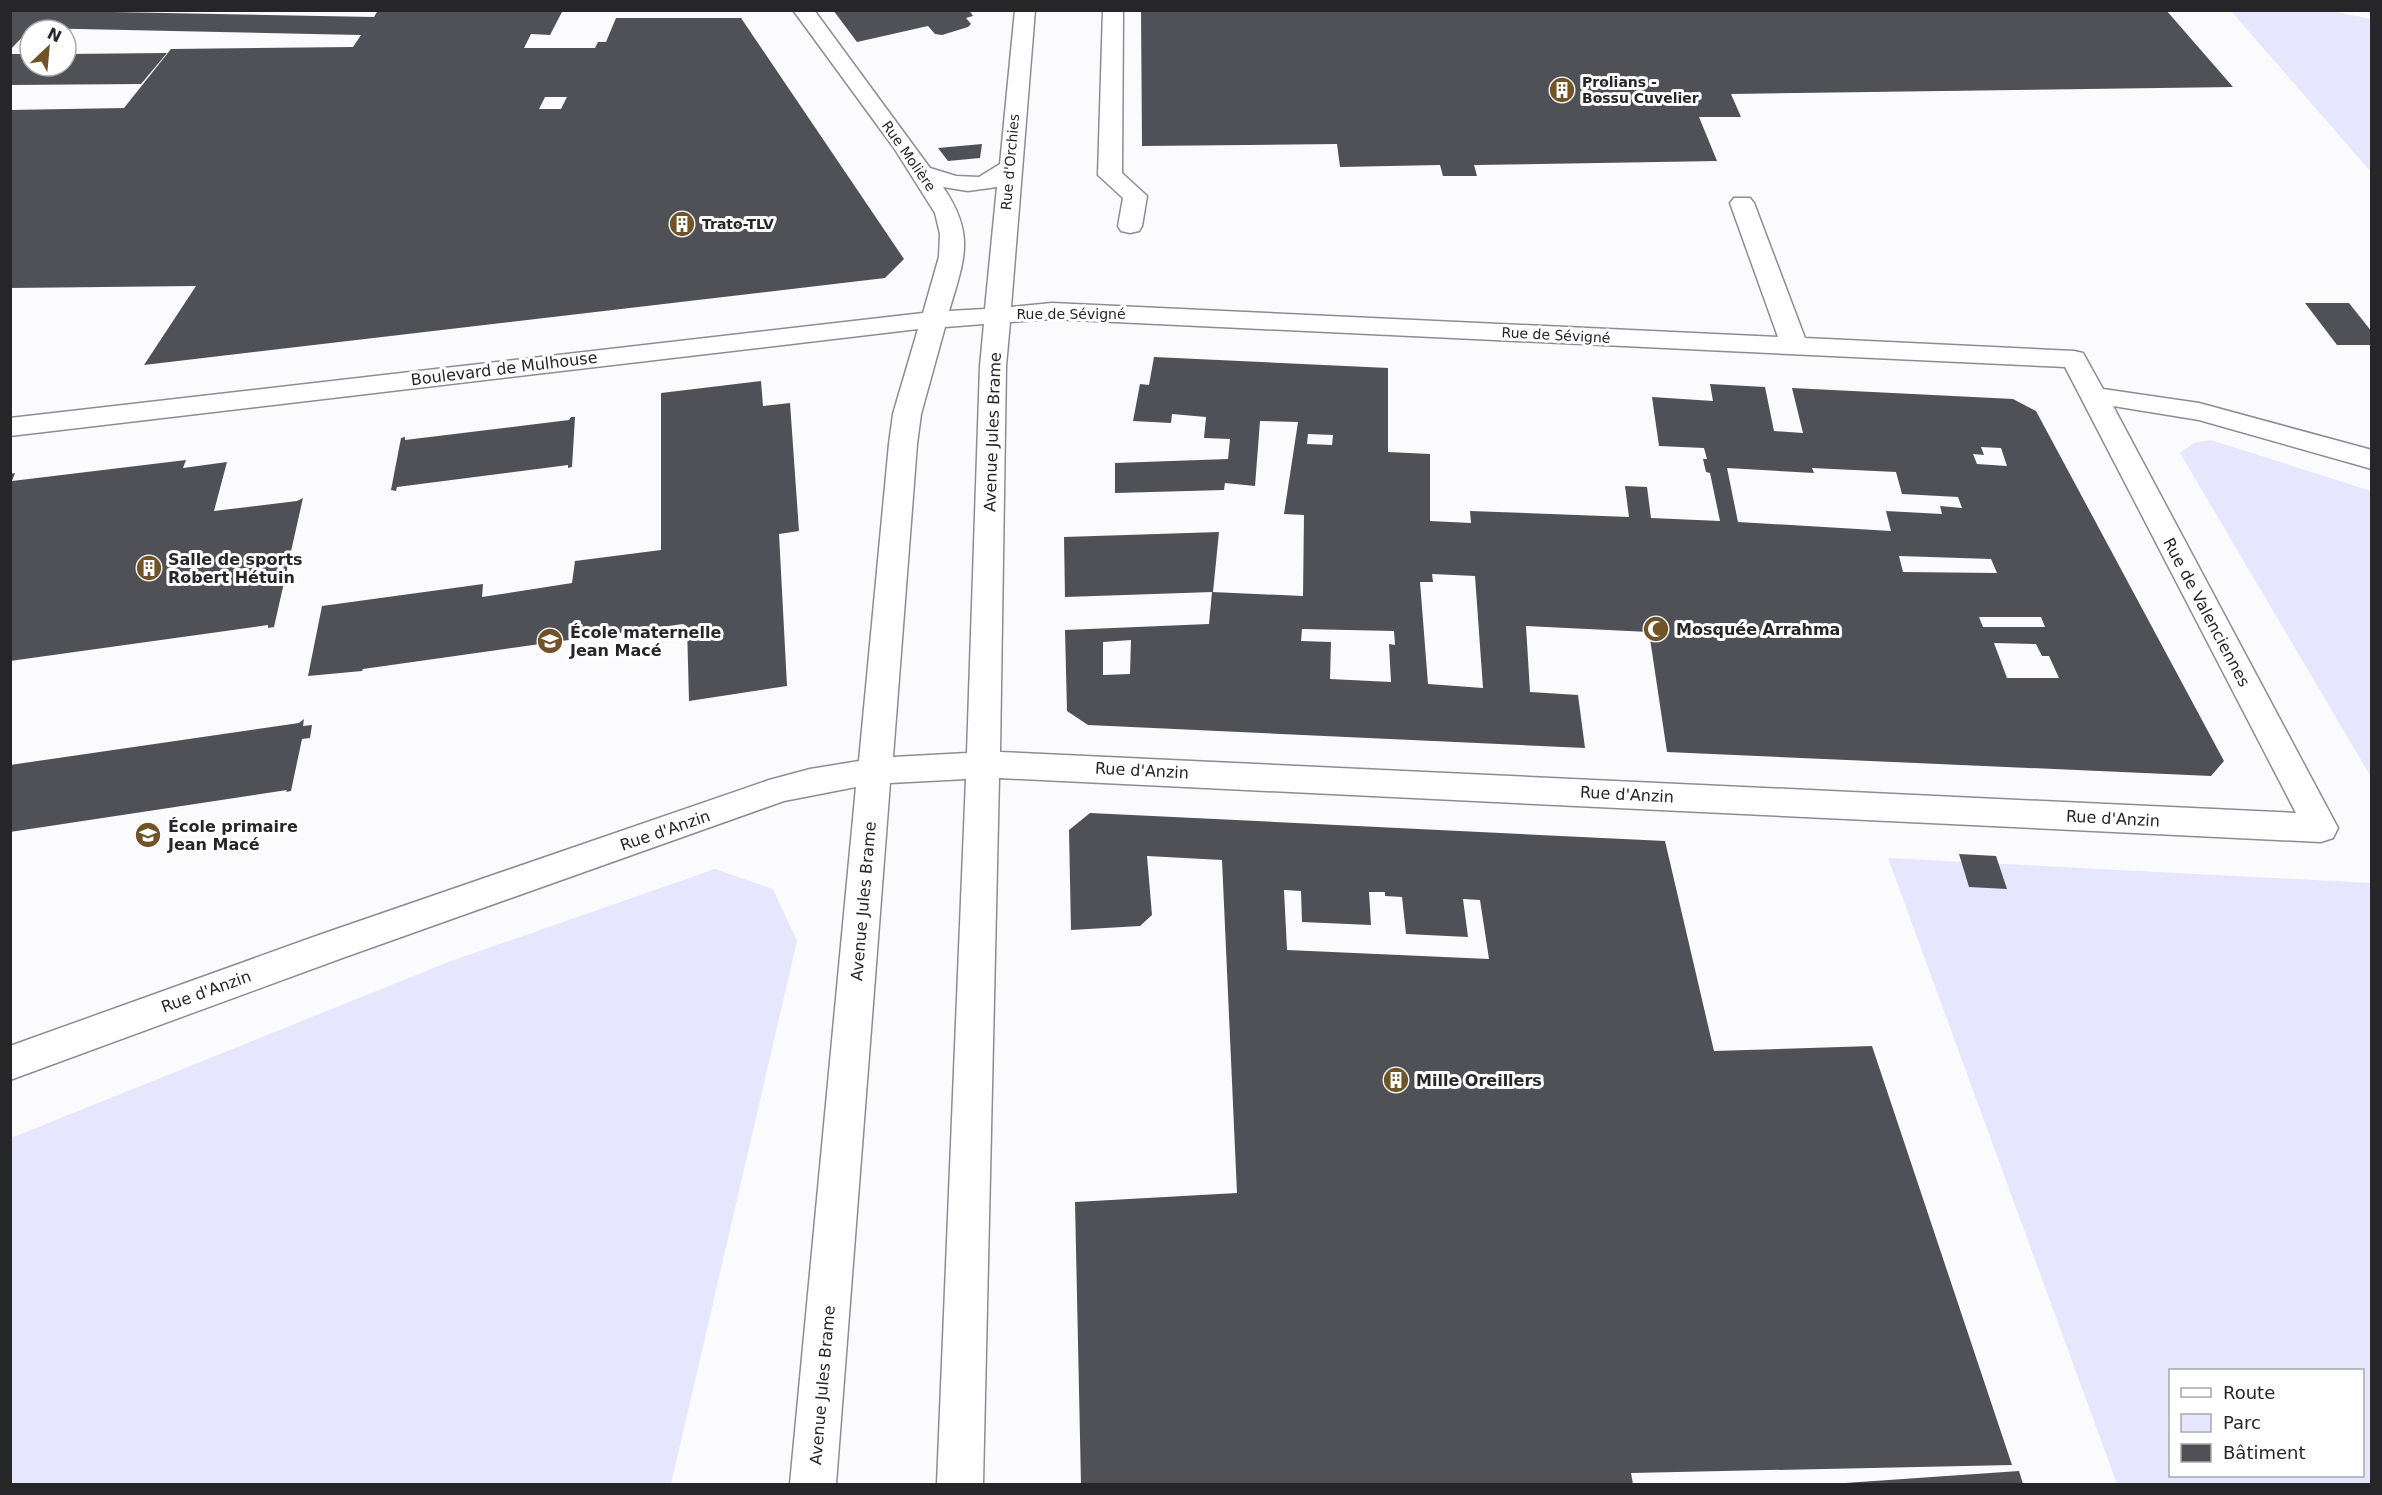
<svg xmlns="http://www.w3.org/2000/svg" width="2382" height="1495" viewBox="0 0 2382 1495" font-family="'DejaVu Sans',sans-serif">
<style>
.green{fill:#e7e6ff;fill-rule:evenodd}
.building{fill:#505057;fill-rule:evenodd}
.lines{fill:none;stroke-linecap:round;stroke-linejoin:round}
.minor-casing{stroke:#8d8c95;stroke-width:3}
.minor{fill:#fff;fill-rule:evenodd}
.labels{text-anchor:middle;stroke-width:6;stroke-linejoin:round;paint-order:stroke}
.far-poi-label{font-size:14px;font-weight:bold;fill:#262629;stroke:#fff;text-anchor:start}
.far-street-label{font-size:14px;fill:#262629;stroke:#fff}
.street-label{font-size:16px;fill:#262629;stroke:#fff}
.poi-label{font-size:16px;font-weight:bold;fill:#262629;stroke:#fff;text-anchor:start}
</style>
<rect width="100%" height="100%" fill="#fbfbfe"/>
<g class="green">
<polygon points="2231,11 2331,11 2371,19 2371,172"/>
<polygon points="2211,440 2371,491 2371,777 2180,453 2194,443"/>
<path d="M 1888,858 L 2371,883 L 2371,1484 L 2117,1484 ZM 2170,1370 L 2362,1370 L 2362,1476 L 2170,1476 Z"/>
<polygon points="715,869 773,889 797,941 671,1484 11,1484 11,1138 451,961"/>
</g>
<g class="building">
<path d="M 10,10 L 374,17 L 378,10 L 563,10 L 550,35 L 531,34 L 524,48 L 595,48 L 598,42 L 606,42 L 616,18 L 741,18 L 904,259 L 885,278 L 144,365 L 196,286 L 10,288 L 10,110 L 124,108 L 171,49 L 353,47 L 361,35 L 31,28 L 10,50 ZM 545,97 L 567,97 L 561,109 L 539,109 Z"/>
<polygon points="833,10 969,10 973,16 966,18 971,24 968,27 942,35 935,34 928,26 857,42"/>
<polygon points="1141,10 2166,10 2233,87 1731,94 1741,117 1699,117 1717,161 1474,165 1477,176 1443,176 1440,165 1340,167 1337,144 1142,146"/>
<polygon points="167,53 141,84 10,85 10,54 30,54 30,66 66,66 66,54"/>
<polygon points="982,144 980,158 948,161 938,148"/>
<polygon points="2305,303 2349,303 2372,332 2372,345 2337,345"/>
<path d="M 1154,357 L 1388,368 L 1388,452 L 1430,454 L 1430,521 L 1471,523 L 1470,511 L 1629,517 L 1625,486 L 1647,487 L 1651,518 L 1720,521 L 1710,473 L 1706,472 L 1703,459 L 1707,459 L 1704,448 L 1659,446 L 1652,397 L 1713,401 L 1710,384 L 1765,387 L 1774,431 L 1803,433 L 1792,388 L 2013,399 L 2036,411 L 2224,761 L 2211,776 L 1667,752 L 1649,632 L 1526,626 L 1530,692 L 1578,695 L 1585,748 L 1088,725 L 1067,711 L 1065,630 L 1209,624 L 1212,592 L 1303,596 L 1304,515 L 1284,514 L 1298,422 L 1260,421 L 1255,486 L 1225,483 L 1224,490 L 1115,493 L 1115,463 L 1228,459 L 1230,439 L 1204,438 L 1206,417 L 1172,414 L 1171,423 L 1133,421 L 1140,384 L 1149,385 ZM 1308,434 L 1333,435 L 1332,445 L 1307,444 ZM 1981,447 L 2001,448 L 2007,466 L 1977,464 L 1973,454 L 1984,455 ZM 1727,468 L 1814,473 L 1812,468 L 1896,472 L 1902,494 L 1958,497 L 1962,508 L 1940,506 L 1942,514 L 1886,511 L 1891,531 L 1738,522 ZM 1899,556 L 1991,559 L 1997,573 L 1903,572 ZM 1432,574 L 1475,576 L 1483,688 L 1428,684 L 1420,582 L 1433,582 ZM 1979,617 L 2041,617 L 2045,627 L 1983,627 ZM 1302,629 L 1394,631 L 1395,645 L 1389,644 L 1391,682 L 1330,679 L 1331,642 L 1301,641 ZM 1131,640 L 1130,674 L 1103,675 L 1103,642 ZM 1994,643 L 2036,644 L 2042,656 L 2049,656 L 2059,678 L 2007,678 Z"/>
<polygon points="761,381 763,406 790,403 799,531 779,534 787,686 689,701 687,626 683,624 363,669 362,671 308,676 322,606 483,584 482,597 572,583 575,561 661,550 661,393"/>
<polygon points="571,417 575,417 572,467 568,468 568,465 397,487 396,491 391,490 401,438 405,437 405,440 569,420"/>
<polygon points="186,460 183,468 227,462 214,511 297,501 303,498 274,627 268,628 268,625 10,661 10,474 15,473 12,481"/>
<polygon points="1219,532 1213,592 1065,597 1064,537"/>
<polygon points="304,719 303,726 312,725 310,738 302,739 291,791 286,792 287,790 10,832 10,765 299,723"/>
<path d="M 1090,813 L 1665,841 L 1714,1051 L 1872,1046 L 2012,1465 L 1631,1473 L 1633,1484 L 1081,1484 L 1075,1202 L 1237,1193 L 1222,860 L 1147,856 L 1152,915 L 1140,926 L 1071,930 L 1069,830 ZM 1284,890 L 1301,891 L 1302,922 L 1371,925 L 1369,892 L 1385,892 L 1385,896 L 1402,897 L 1406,934 L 1468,937 L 1463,899 L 1480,900 L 1489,959 L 1287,950 Z"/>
<polygon points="1959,854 1996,856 2007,889 1969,887"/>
<polygon points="2019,1471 2023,1484 1845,1484 1845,1483"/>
</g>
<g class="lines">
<g class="minor-casing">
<g id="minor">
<path d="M 793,10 L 814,10 L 930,168 L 956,176 L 979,177 L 1000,164 L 1015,10 L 1035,10 L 1011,307 L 1052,303 L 1778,337 L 1730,203 L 1734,198 L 1750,198 L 1754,203 L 1805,338 L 2074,351 L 2083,353 L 2103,389 L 2199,403 L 2372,450 L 2372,469 L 2199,420 L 2113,406 L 2338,828 L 2333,838 L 2321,842 L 999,778 L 983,1484 L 937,1484 L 966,779 L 890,783 L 836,1484 L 790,1484 L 856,787 L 784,801 L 345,957 L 10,1080 L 10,1046 L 319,935 L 769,780 L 810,769 L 859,761 L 889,444 L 893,414 L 918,329 L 10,436 L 10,418 L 923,313 L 939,257 L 940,234 L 935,213 L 894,148 ZM 943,187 L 968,191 L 997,187 L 985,309 L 949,311 C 964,260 976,235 943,187 ZM 1052,319 L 2065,367 L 2296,813 L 1000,752 L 1006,366 L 1010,322 ZM 984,324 L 980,366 L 967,753 L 893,757 L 917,444 L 921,414 L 945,327 Z"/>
<polygon points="1103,10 1123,10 1122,173 1147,196 1142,226 1139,231 1130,233 1121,231 1118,226 1123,198 1098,175"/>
</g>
</g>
<use href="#minor" class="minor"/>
</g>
<defs>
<g id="building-disc" transform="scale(1.35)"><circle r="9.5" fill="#705327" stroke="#fff"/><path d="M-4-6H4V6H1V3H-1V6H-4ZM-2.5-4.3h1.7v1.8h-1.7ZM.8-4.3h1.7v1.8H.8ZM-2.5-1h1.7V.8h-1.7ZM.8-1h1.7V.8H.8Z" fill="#fff"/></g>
<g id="mosque-disc" transform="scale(1.35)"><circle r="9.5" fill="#705327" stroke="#fff"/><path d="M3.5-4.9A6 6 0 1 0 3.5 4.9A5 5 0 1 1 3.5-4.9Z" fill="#fff"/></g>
<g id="school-disc" transform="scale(1.35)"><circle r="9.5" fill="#705327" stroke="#fff"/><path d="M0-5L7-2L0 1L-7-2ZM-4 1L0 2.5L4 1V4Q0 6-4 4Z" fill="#fff"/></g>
</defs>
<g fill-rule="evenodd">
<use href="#building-disc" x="1562" y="90"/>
<use href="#building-disc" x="682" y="224"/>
<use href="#building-disc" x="149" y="568"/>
<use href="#mosque-disc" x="1656" y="629"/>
<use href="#school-disc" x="550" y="641"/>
<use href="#school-disc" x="148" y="835"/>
<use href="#building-disc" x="1396" y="1080"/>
</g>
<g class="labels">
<g class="far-poi-label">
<text x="1582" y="87">Prolians -<tspan x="1582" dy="16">Bossu Cuvelier</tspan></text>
<text x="702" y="229">Trato-TLV</text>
</g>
<g class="far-street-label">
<text transform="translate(909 156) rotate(55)" y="5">Rue Molière</text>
<text transform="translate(1010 162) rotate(-85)" y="5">Rue d'Orchies</text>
<text x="1071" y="319">Rue de Sévigné</text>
<text transform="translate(1556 335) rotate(3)" y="5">Rue de Sévigné</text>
</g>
<g class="street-label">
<text transform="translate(504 368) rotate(-7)" y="6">Boulevard de Mulhouse</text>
<text transform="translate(992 432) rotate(-88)" y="6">Avenue Jules Brame</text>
<text transform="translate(2207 612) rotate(62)" y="6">Rue de Valenciennes</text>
<text transform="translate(1142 770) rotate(3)" y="6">Rue d'Anzin</text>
<text transform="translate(1627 794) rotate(3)" y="6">Rue d'Anzin</text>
<text transform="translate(2113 818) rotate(3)" y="6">Rue d'Anzin</text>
<text transform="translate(665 830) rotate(-19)" y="6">Rue d'Anzin</text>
<text transform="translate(863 901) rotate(-85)" y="6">Avenue Jules Brame</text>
<text transform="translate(206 991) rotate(-20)" y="6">Rue d'Anzin</text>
<text transform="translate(822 1385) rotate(-85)" y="6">Avenue Jules Brame</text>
</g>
<g class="poi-label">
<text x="168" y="565">Salle de sports<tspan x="168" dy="18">Robert Hétuin</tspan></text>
<text x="1676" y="635">Mosquée Arrahma</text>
<text x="570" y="638">École maternelle<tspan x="570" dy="18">Jean Macé</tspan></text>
<text x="168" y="832">École primaire<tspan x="168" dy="18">Jean Macé</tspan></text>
<text x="1416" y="1086">Mille Oreillers</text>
</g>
</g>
<rect width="2382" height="1495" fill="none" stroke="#262629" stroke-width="24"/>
<rect x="2169" y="1369" width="195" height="108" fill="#ffffff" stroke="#a8a8a9" stroke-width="1.5"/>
<rect x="2181" y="1388" width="30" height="9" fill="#ffffff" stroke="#a8a8a9" stroke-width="1.5"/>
<text x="2223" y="1399" font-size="18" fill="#262629">Route</text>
<rect x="2181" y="1414" width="30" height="18" fill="#e7e6ff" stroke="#a8a8a9" stroke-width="1.5"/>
<text x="2223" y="1429" font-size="18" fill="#262629">Parc</text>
<rect x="2181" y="1444" width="30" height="18" fill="#505057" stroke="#a8a8a9" stroke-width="1.5"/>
<text x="2223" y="1459" font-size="18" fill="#262629">Bâtiment</text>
<g transform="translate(48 48) rotate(26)"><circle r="28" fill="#ffffff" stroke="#a8a8a9" stroke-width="1.5"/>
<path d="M0-4.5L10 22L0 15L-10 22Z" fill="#705327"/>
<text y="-9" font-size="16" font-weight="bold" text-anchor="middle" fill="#262629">N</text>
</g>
</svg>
